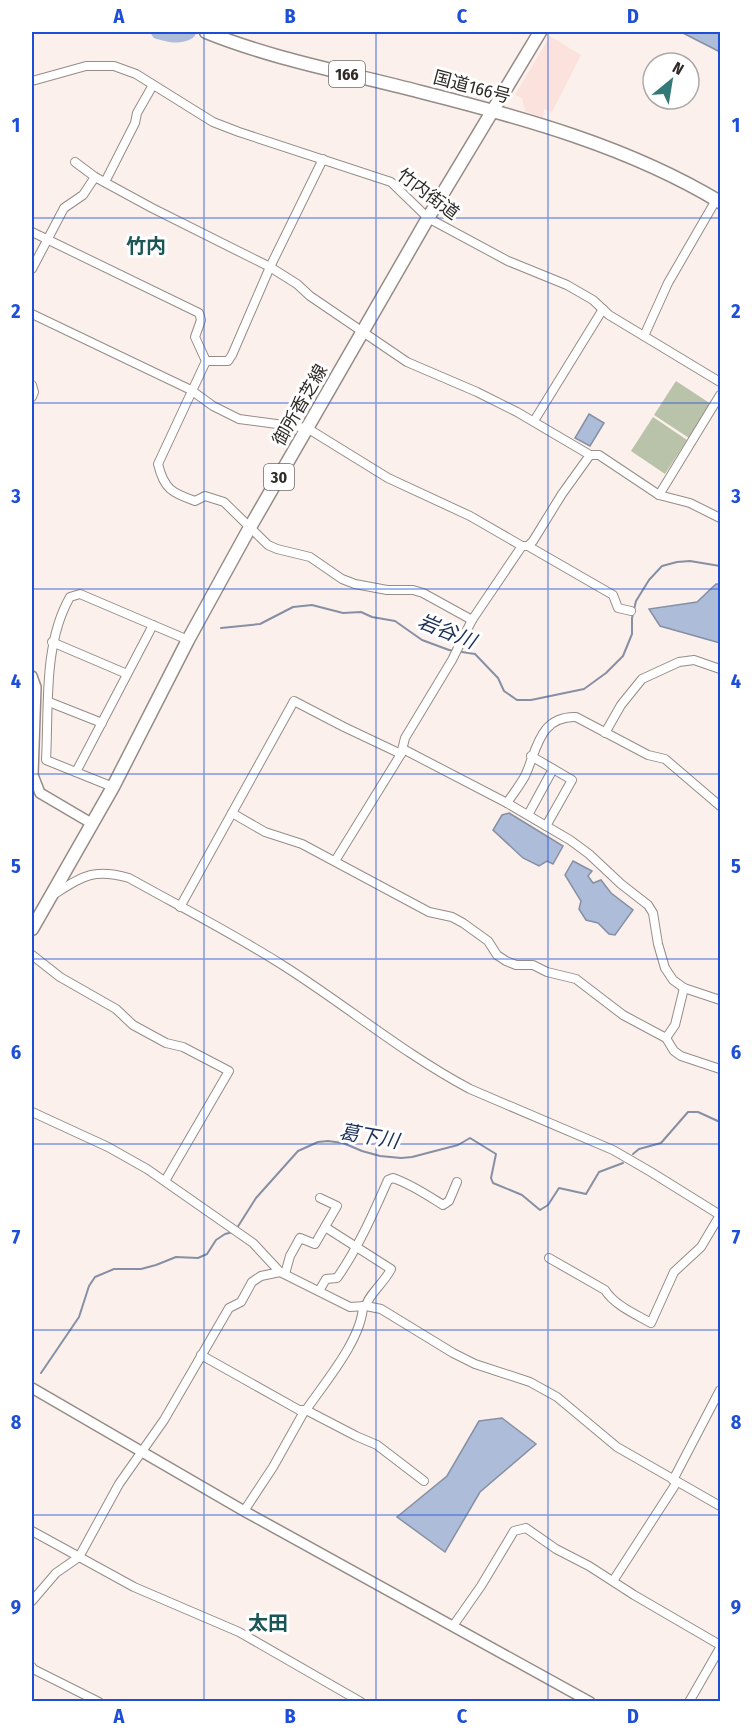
<svg xmlns="http://www.w3.org/2000/svg" width="752" height="1733" viewBox="0 0 752 1733" font-family="'Fira Sans Condensed','Noto Sans JP',sans-serif">
<style>
.commercial{fill:#fce2dc}
.green{fill:#b9c3aa}
.water{fill:#acbcd9;stroke:#8690a4;stroke-width:1.5}
.lines{fill:none;stroke-linecap:round;stroke-linejoin:round}
.stream{stroke:#8690a4;stroke-width:2}
.river{stroke:#acbcd9;stroke-width:14}
.minor-casing{stroke:#968c87;stroke-width:10}
.tertiary-casing{stroke:#968c87;stroke-width:12}
.primary-casing{stroke:#968c87;stroke-width:15}
.trunk-casing{stroke:#968c87;stroke-width:15}
.minor{stroke:#fff;stroke-width:8}
.tertiary{stroke:#fff;stroke-width:9}
.primary{stroke:#fff;stroke-width:12}
.trunk{stroke:#fff;stroke-width:12}
.grid{fill:none;stroke:#1d4ed8;stroke-width:1.5;stroke-opacity:0.55}
.labels{text-anchor:middle;stroke-width:6;stroke-linejoin:round;paint-order:stroke}
.shield{fill:#fff;stroke:#6d6b69;stroke-width:1.5}
.shield-label{font-size:16px;font-weight:bold;fill:#2f2b29}
.street-label{font-size:18px;fill:#2f2b29;stroke:#fff}
.neighbourhood-label{font-size:20px;font-weight:bold;fill:#1a5655;stroke:#fff}
.water-label{font-size:20px;font-style:italic;fill:#1b2e56;stroke:#fff}
.neatline{fill:none;stroke:#1d4ed8;stroke-width:2}
.grid-label{font-size:20px;text-anchor:middle;font-weight:bold;fill:#1d4ed8}
</style>
<rect width="100%" height="100%" fill="#fbf0eb"/>
<polygon class="commercial" points="550,36 581,55 552,112 544,109 543,118 525,111 522,98 515,95"/>
<g class="green">
<polygon points="676,381 711,404 689,438 654,415"/>
<polygon points="653,417 687,440 665,474 631,451"/>
</g>
<g class="water">
<polygon points="681,32 720,32 720,52"/>
<polygon points="589,414 604,423 590,446 575,438"/>
<polygon points="716,584 720,584 720,643 660,626 649,609 697,602"/>
<polygon points="509,813 563,846 553,864 547,861 539,866 523,858 493,830 502,815"/>
<polygon points="573,861 592,871 588,876 593,883 601,880 611,893 633,910 615,935 609,934 598,923 586,920 579,909 581,901 565,875"/>
<polygon points="502,1418 536,1444 480,1492 445,1552 397,1517 447,1476 479,1421"/>
</g>
<g class="lines">
<g class="stream">
<polyline points="221,628 260,624 293,607 312,605 343,613 361,612 372,617 395,621 422,640 449,650 475,654 498,678 504,691 517,700 531,700 584,689 606,673 623,656 632,634 632,618 636,601 649,580 662,566 677,562 690,561 720,566"/>
<polyline points="633,1154 639,1149 661,1143 688,1112 698,1112 720,1122"/>
<polyline points="237,1228 256,1198 298,1151 318,1142 328,1141 343,1143 362,1151 380,1156 401,1158 412,1157 458,1145 470,1138 496,1154 491,1178 493,1183 522,1195 540,1210 548,1205 559,1188 586,1194 599,1172 623,1163"/>
<polyline points="41,1373 79,1317 89,1286 95,1277 114,1269 141,1269 156,1265 176,1257 198,1258 207,1254 216,1240 225,1234 233,1232"/>
</g>
<path class="river" d="M 158,32 C 169,35 178,38 189,32"/>
<g class="minor-casing">
<g id="minor">
<polyline points="32,81 86,66 114,66 136,74 213,122 239,132 391,182 428,218 508,261 567,285 593,300 609,315 720,382"/>
<polyline points="75,162 95,177 152,208 270,267 297,284 310,296 407,362 477,392 517,412 590,455 599,455 659,495 690,503 720,518"/>
<polyline points="105,182 135,123 137,113 153,85"/>
<path d="M 32,232 L 199,313 L 201,320 L 195,337 L 206,361 L 158,464 C 164,489 172,493 195,501 L 205,496 L 224,502 L 268,545 L 277,549 L 310,557 L 342,579 L 355,584 L 387,590 L 413,590 L 423,593 L 472,620"/>
<polyline points="32,269 64,208 83,195 95,177"/>
<polyline points="32,314 191,390 213,406 239,419 307,428 388,478 470,516 522,546"/>
<polyline points="644,336 668,283 716,200"/>
<polyline points="206,361 228,361 232,355 270,267 323,159"/>
<polyline points="32,385 34,392 32,397"/>
<polyline points="534,421 603,309"/>
<polyline points="659,495 720,395"/>
<polyline points="528,546 613,595 618,608 631,611"/>
<polyline points="52,642 127,674"/>
<polyline points="49,702 102,723"/>
<polyline points="605,733 621,705 642,679 679,662 694,660 720,669"/>
<polyline points="403,749 507,803 570,840 589,854 621,884 648,905 653,913 658,944 665,968 673,980 684,988 720,1000"/>
<polyline points="531,756 572,780 546,826"/>
<polyline points="76,772 153,625"/>
<path d="M 113,787 L 46,760 C 49,707 43,644 70,597 L 80,594 L 188,640"/>
<path d="M 507,803 C 513,794 520,785 525,776 C 537,750 539,716 576,717 L 648,755 L 665,759 L 720,806"/>
<polyline points="232,813 265,832 302,844 429,912 452,917 463,923 488,941 497,955 506,961 516,965 533,965 547,972 576,979 623,1015 666,1038 674,1051 681,1056 720,1069"/>
<polyline points="528,815 553,769"/>
<polyline points="335,861 401,754 405,738 452,660 472,620 522,546 528,546 533,541 562,494 590,455"/>
<path d="M 53,895 C 83,876 93,868 129,878 C 181,907 234,934 284,966 C 347,1006 404,1054 470,1089 L 613,1150 L 651,1172 L 720,1215"/>
<polyline points="180,907 294,701 344,727 401,754"/>
<polyline points="32,955 60,977 116,1009 133,1025 166,1043 183,1047 229,1071 165,1181"/>
<polyline points="666,1038 675,1025 684,988"/>
<polyline points="32,1112 108,1147 147,1169 253,1243 280,1272 350,1307 366,1306 381,1309 453,1353 475,1364 530,1382 557,1397 617,1447 720,1506"/>
<path d="M 325,1227 L 391,1269 C 385,1282 368,1295 366,1306"/>
<path d="M 549,1258 L 605,1290 C 614,1305 637,1315 651,1323 L 674,1272 L 701,1247 L 720,1215"/>
<polyline points="285,1274 290,1256 300,1238 315,1244 337,1206 320,1198"/>
<path d="M 319,1291 L 326,1279 L 337,1278 C 358,1248 373,1214 388,1180 L 393,1178 C 411,1184 427,1195 443,1205 L 449,1201 L 457,1182"/>
<path d="M 201,1355 L 299,1410 L 306,1410 C 325,1382 362,1339 363,1306"/>
<polyline points="306,1410 356,1436 377,1445 424,1481"/>
<polyline points="673,1480 720,1390"/>
<polyline points="244,1511 273,1467 305,1410"/>
<polyline points="32,1531 134,1587 239,1632 361,1702"/>
<polyline points="613,1581 677,1482"/>
<polyline points="32,1601 56,1573 79,1557 119,1484 164,1420 229,1308 241,1302 252,1282 261,1276 280,1272"/>
<polyline points="453,1626 481,1586 514,1531 526,1528 556,1549 589,1566 634,1595 720,1645"/>
<polyline points="32,1667 33,1669 99,1702"/>
<polyline points="689,1702 720,1648"/>
</g>
</g>
<g class="tertiary-casing">
<g id="tertiary">
<polyline points="32,676 36,687 33,775 40,793 91,823"/>
<polyline points="32,1388 244,1511 590,1702"/>
</g>
</g>
<g class="primary-casing">
<polyline id="primary" points="32,929 113,787 188,640 249,529 428,218 540,32"/>
</g>
<g class="trunk-casing">
<path id="trunk" d="M 206,32 C 275,60 349,73 421,92 C 524,118 629,147 720,202"/>
</g>
<use href="#minor" class="minor"/>
<use href="#tertiary" class="tertiary"/>
<use href="#primary" class="primary"/>
<use href="#trunk" class="trunk"/>
</g>
<path class="grid" d="M 204,32 L 204,1702M 376,32 L 376,1702M 548,32 L 548,1702M 32,218 L 720,218M 32,403 L 720,403M 32,589 L 720,589M 32,774 L 720,774M 32,959 L 720,959M 32,1144 L 720,1144M 32,1330 L 720,1330M 32,1515 L 720,1515"/>
<g class="labels">
<g class="shield">
<rect x="329" y="61" width="36" height="26" rx="4.5"/>
<rect x="264" y="464" width="30" height="26" rx="4.5"/>
</g>
<g class="shield-label">
<text x="347" y="80">166</text>
<text x="279" y="483">30</text>
</g>
<g class="street-label">
<text transform="translate(472 87) rotate(15)" y="6">国道166号</text>
<text transform="translate(428 194) rotate(37)" y="6">竹内街道</text>
<text transform="translate(300 405) rotate(-60)" y="6">御所香芝線</text>
</g>
<g class="neighbourhood-label">
<text x="146" y="253">竹内</text>
<text x="268" y="1630">太田</text>
</g>
<g class="water-label">
<text transform="translate(447 631) rotate(22)" y="7">岩谷川</text>
<text transform="translate(369 1136) rotate(10)" y="7">葛下川</text>
</g>
</g>
<rect width="752" height="1733" fill="none" stroke="#ffffff" stroke-width="66"/>
<g transform="translate(671 81) rotate(30)"><circle r="28" fill="#ffffff" stroke="#acaaa9" stroke-width="1.5"/>
<path d="M0-4.5L10 22L0 15L-10 22Z" fill="#317a78"/>
<text y="-9" font-size="16" font-weight="bold" text-anchor="middle" fill="#2f2b29">N</text>
</g>
<rect x="33" y="33" width="686" height="1667" class="neatline"/>
<g class="grid-label">
<text x="119" y="23">A</text>
<text x="290" y="23">B</text>
<text x="462" y="23">C</text>
<text x="633" y="23">D</text>
<text x="16" y="132">1</text>
<text x="736" y="132">1</text>
<text x="16" y="318">2</text>
<text x="736" y="318">2</text>
<text x="16" y="503">3</text>
<text x="736" y="503">3</text>
<text x="16" y="688">4</text>
<text x="736" y="688">4</text>
<text x="16" y="873">5</text>
<text x="736" y="873">5</text>
<text x="16" y="1059">6</text>
<text x="736" y="1059">6</text>
<text x="16" y="1244">7</text>
<text x="736" y="1244">7</text>
<text x="16" y="1429">8</text>
<text x="736" y="1429">8</text>
<text x="16" y="1614">9</text>
<text x="736" y="1614">9</text>
<text x="119" y="1723">A</text>
<text x="290" y="1723">B</text>
<text x="462" y="1723">C</text>
<text x="633" y="1723">D</text>
</g>
</svg>
